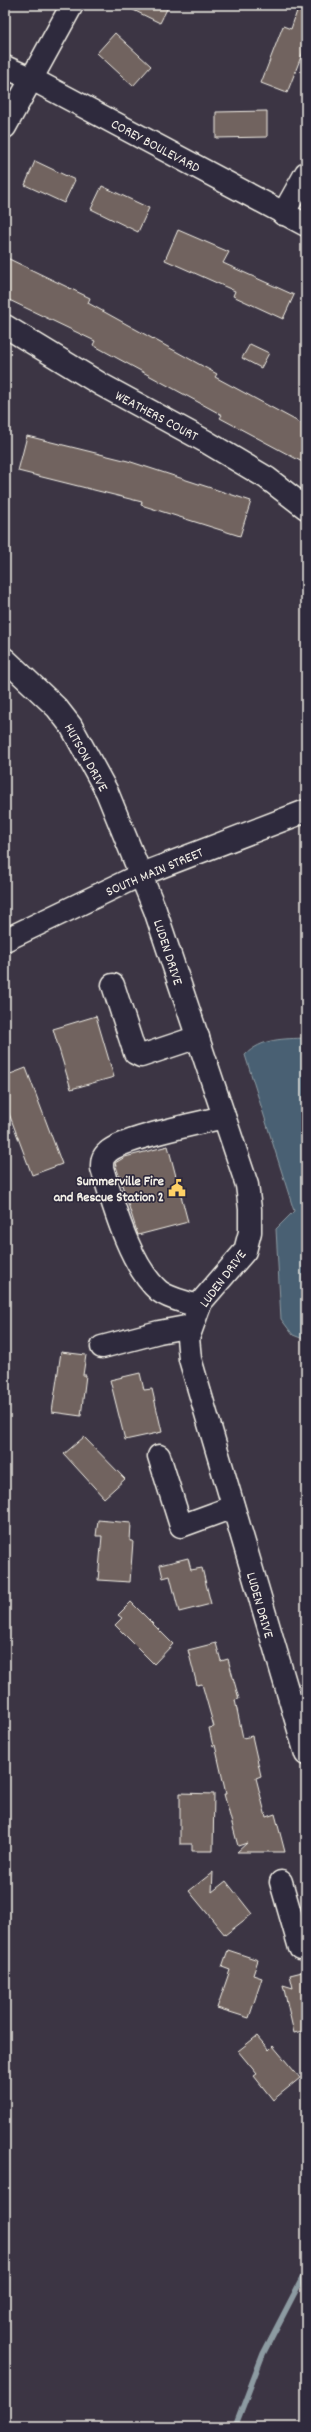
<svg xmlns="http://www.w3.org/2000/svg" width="311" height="2432" viewBox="0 0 311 2432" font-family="Dekko,sans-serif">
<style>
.water{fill:#496173;stroke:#8d9ba2}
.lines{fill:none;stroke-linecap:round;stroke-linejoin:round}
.stream{stroke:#8d9ba2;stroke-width:5.5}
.building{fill:#71635f;stroke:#f4f1e8}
.minor-casing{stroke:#f4f1e8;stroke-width:25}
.major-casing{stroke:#f4f1e8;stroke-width:25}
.minor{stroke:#2f2a3d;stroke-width:22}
.major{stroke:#2f2a3d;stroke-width:22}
.labels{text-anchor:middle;stroke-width:3.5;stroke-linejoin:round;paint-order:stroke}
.street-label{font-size:14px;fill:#f4f1e8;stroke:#2f2a3d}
.poi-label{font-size:14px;font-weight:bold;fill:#f4f1e8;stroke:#2f2a3d;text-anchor:end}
</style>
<rect width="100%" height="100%" fill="#3c3544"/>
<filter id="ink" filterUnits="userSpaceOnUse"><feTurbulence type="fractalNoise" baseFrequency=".025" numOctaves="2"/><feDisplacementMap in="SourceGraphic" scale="8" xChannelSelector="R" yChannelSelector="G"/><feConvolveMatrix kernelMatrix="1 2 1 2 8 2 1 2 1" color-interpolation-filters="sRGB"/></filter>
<g filter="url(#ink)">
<path class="water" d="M 306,1038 L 306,1340 L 293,1335 L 281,1319 L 276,1229 L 294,1211 L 245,1055 C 262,1038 283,1039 306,1038 Z"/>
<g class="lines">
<polyline class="stream" points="235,2427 263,2354 306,2271"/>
</g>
<g class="building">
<polygon points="123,5 169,5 160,23"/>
<polygon points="299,5 306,5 306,44 287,93 261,83 283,26 291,29"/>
<polygon points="115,33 151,66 133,86 97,53"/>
<polygon points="267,111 267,137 216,138 216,112"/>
<polygon points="35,161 75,180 64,203 25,185"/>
<polygon points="102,186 149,208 138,232 91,209"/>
<polygon points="178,230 229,252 223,263 294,295 283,319 233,296 235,291 165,260"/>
<polygon points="5,257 90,298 88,303 217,374 215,377 306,426 306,464 220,418 222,415 93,345 95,341 5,298"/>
<polygon points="250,344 269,353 261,368 242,358"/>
<polygon points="27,436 128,461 251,501 240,536 141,505 142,502 18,471"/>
<polygon points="96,1016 114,1077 71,1089 53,1029"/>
<polygon points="26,1068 62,1164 32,1175 5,1103 5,1076"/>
<polygon points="168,1146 188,1222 138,1235 115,1163 125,1157"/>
<polygon points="61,1352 86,1355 83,1375 86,1375 81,1416 52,1412"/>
<polygon points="140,1373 144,1390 152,1389 162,1432 125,1440 110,1380"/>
<polygon points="84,1437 125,1479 104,1498 64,1454"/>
<polygon points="98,1520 131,1523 130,1541 133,1541 130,1582 98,1580 102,1536 96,1536"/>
<polygon points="188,1558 191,1570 202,1568 211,1604 179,1612 170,1576 163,1578 160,1565"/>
<polygon points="131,1602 173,1644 154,1664 115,1625 122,1618 118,1615"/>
<polygon points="216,1643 221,1661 228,1659 239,1699 235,1700 243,1738 252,1736 261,1776 256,1778 266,1817 275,1814 285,1852 237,1852 247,1843 238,1846 224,1794 226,1794 215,1745 213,1746 209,1728 214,1727 202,1684 197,1685 188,1650"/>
<polygon points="180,1793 214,1794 213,1851 192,1851 192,1844 180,1844"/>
<polygon points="213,1872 212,1892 226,1881 252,1914 225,1935 189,1891"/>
<polygon points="228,1950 258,1960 253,1975 262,1978 249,2018 217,2008 230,1970 222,1967"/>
<polygon points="306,1971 306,2030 294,2033 283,1985 293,1988 290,1975"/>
<polygon points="257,2036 269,2050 273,2046 300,2078 273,2100 254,2076 257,2074 238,2051"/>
</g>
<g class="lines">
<g class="minor-casing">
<g id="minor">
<polyline points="5,67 32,79 306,225"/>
<polyline points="5,127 72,5"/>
<polyline points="283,214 306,173"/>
<polyline points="5,326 102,385 205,441 267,478 306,508"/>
<polyline points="5,659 57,708 71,726 107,792 155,910 247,1185 250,1209 250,1232 245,1251 201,1302 188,1338 190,1359 306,1754"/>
<polyline points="113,985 135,1053 141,1056 198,1037"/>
<path d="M 199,1307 C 187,1302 169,1299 159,1291 C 130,1266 113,1204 102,1168 C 102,1161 102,1157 108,1152 C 123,1138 200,1123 224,1117"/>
<polyline points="102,1347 159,1332 191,1326"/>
<polyline points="159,1456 181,1526 233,1507"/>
<polyline points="281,1882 300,1948 306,1947"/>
</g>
</g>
<g class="major-casing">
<polyline id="major" points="5,940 142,874 306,811"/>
</g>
<use href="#minor" class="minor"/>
<use href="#major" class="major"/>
</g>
</g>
<defs>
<g id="civic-bare" transform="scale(1.38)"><path d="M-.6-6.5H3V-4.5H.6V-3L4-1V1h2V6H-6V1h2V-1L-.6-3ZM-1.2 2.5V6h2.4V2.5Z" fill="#ffd166" stroke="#2f2a3d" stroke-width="2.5" paint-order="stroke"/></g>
</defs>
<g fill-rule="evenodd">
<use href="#civic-bare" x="177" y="1188"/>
</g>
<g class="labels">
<g class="street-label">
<text transform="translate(156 145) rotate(28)" y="5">COREY BOULEVARD</text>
<text transform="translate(157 415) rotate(28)" y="5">WEATHERS COURT</text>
<text transform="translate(87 757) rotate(61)" y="5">HUTSON DRIVE</text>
<text transform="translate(154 871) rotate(-23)" y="5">SOUTH MAIN STREET</text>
<text transform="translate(169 952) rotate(72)" y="5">LUDEN DRIVE</text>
<text transform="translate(222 1278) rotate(-53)" y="5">LUDEN DRIVE</text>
<text transform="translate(261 1605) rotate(74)" y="5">LUDEN DRIVE</text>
</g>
<g class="poi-label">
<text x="164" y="1185">Summerville Fire<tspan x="164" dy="16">and Rescue Station 2</tspan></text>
</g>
</g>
<rect width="311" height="2432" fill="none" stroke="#2f2a3d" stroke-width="20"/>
<rect x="10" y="10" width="291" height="2412" fill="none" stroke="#f4f1e8" stroke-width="1.5" filter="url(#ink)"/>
</svg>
